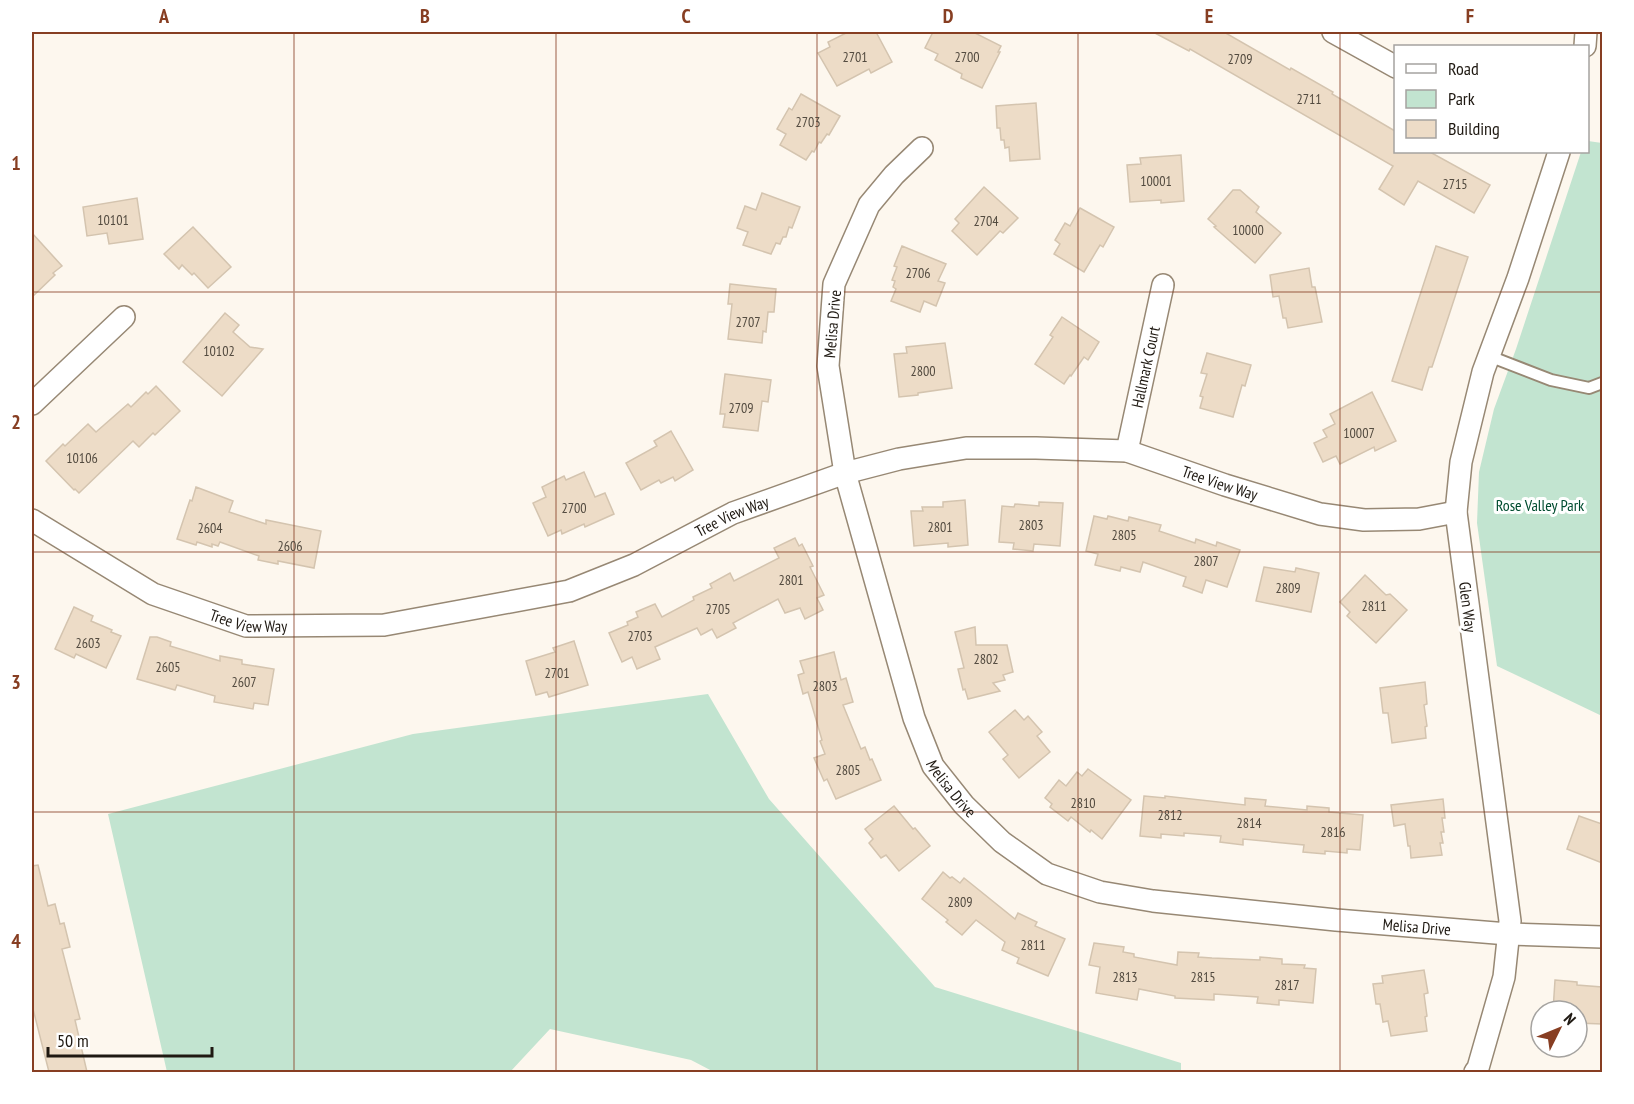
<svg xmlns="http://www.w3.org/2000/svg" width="1634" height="1104" viewBox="0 0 1634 1104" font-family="'PT Sans Narrow',sans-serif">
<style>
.green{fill:#c2e4d0}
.building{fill:#eddcc7;stroke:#d4c4af;stroke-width:1.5}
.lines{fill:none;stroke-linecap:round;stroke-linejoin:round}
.service-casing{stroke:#978874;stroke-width:14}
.minor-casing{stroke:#978874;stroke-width:24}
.service{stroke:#fff;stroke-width:10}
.minor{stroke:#fff;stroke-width:21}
.grid{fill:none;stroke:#873e22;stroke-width:1.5;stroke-opacity:0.55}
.labels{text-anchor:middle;stroke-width:6;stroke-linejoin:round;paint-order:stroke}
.number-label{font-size:14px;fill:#524a3f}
.street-label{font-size:16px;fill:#1f1912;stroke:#fff}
.park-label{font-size:16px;fill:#004c2f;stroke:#fff}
.neatline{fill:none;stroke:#873e22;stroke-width:2}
.grid-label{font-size:20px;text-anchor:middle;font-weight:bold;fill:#873e22}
</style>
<rect width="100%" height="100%" fill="#fdf7ee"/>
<g class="green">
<polygon points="1588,141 1602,143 1602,716 1497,666 1477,523 1479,472 1494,409 1516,349 1581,152 1588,152"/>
<polygon points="708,694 769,799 935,987 1181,1063 1181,1072 714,1072 691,1060 550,1029 510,1072 167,1072 108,814 413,734"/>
</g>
<g class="building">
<polygon points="848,32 876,32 892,62 871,73 869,69 837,86 818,53 830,47 828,42"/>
<polygon points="933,32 973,32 1001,46 998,52 1000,52 982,88 961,78 962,74 935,60 938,54 925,48"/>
<polygon points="1153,32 1224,32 1290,70 1291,68 1333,92 1332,94 1395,131 1395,152 1430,152 1490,185 1474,213 1418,181 1404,205 1379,189 1393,166 1190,49 1189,51"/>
<polygon points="801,94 840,116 829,135 827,134 821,143 819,142 814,152 812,151 806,160 780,145 786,134 777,129 789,108 792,110"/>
<polygon points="1036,103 1040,159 1010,161 1009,147 1005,148 1004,140 1001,140 1000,128 997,128 996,106"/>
<polygon points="1181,155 1184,201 1161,203 1161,200 1130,202 1127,165 1141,164 1140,158"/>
<polygon points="984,187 1018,218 1003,233 1000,231 977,255 952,231 959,223 955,219"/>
<polygon points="1233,190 1240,190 1259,207 1256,212 1281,233 1255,263 1214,227 1216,226 1208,219"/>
<polygon points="762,193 800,207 792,228 789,227 786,237 783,237 780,244 776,243 771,254 743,245 748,232 737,228 745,206 756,210"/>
<polygon points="137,198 143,239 109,244 107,233 87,236 83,207"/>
<polygon points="1080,208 1114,227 1103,247 1100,245 1084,272 1054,254 1060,244 1055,240 1065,223 1070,226"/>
<polygon points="193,227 231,267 208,288 194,273 192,275 182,265 179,269 164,254"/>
<polygon points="32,233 62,266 53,273 55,275 32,297"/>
<polygon points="902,246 946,264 938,281 945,283 936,306 924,301 920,312 891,301 896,289 893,287 895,281 892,280 897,267 894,266"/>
<polygon points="1436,246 1468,257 1432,367 1429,367 1422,390 1392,381"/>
<polygon points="1309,268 1312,287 1315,287 1322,322 1288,328 1286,318 1283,318 1279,296 1273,297 1270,275"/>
<polygon points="730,284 776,289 774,312 768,312 766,332 763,331 762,343 728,339 732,304 728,304"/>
<polygon points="225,313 239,325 233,332 250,347 263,349 222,396 183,362"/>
<polygon points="1062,317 1099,342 1088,360 1084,357 1071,376 1070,375 1064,384 1035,364 1053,337 1050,335"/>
<polygon points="945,343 952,388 918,393 918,395 899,397 894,354 907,353 906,347"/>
<polygon points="1207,353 1251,365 1245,386 1242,385 1233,417 1200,408 1203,397 1200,396 1207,374 1201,373"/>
<polygon points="725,374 771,380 768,402 762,401 758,431 723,427 725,414 720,414"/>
<polygon points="156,386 180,411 155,435 153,433 139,447 133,441 79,493 75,489 74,490 46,461 63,444 65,446 88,424 96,432 128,404 131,407 146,392 148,394"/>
<polygon points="1372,392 1396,441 1375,451 1374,447 1340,464 1336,456 1323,462 1314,443 1327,437 1323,430 1335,424 1330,414"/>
<polygon points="671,431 693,470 675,481 673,477 661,483 659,480 641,490 626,463 657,446 654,441"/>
<polygon points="584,472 595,497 605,493 614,514 585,527 584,524 562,534 561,530 548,536 533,503 546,497 542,487 564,476 566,480"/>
<polygon points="196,487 233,501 229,512 266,524 266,520 321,531 314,568 278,561 278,564 258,560 259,556 220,542 218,546 212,544 212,547 197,542 196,545 177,539 190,500 192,501"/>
<polygon points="965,500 968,545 948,547 948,543 914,546 911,511 923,511 922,507 943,507 943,502"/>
<polygon points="1039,502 1063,503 1060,546 1034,544 1033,551 1013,549 1014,543 999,542 1002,506 1014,507 1015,504 1039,506"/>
<polygon points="1094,516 1107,519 1108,516 1128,521 1129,517 1161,525 1159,531 1195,543 1196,539 1216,546 1217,542 1240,550 1227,587 1206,580 1202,593 1183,586 1186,577 1143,562 1140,572 1121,567 1120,571 1095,565 1098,554 1086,551"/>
<polygon points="795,538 799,546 802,544 813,566 810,567 824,595 817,598 823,610 805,619 800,608 785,613 778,599 733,623 736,628 717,638 712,629 701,635 697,628 655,647 660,659 637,669 632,657 622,662 609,633 628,625 627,622 638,617 636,612 655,604 662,617 694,600 693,597 712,588 710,584 730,573 734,581 779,558 774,548"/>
<polygon points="1264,567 1295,572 1296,568 1319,573 1311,612 1256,601"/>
<polygon points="1365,575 1386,595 1390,594 1407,610 1376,643 1347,616 1350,612 1340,602"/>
<polygon points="74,607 93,616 91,621 112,630 111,632 121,636 106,668 76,654 74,658 55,649"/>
<polygon points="975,627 976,645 1007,645 1013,672 1003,675 1005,680 993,683 1000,691 968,699 965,689 963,690 958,669 964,668 955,632"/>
<polygon points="150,637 157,637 171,642 170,646 220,661 220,656 242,660 242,664 274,669 268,705 254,703 253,709 214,702 215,696 177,685 175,690 137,679"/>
<polygon points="574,641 588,685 549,697 547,692 536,695 526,661 555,652 553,648"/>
<polygon points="834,652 841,680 846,678 853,702 843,705 861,749 865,747 870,760 872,759 881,780 836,799 827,779 824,781 814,758 825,754 820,741 822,740 808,692 803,694 798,675 804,673 800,661"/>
<polygon points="1425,682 1427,704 1424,705 1427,726 1425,727 1426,738 1392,743 1388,713 1383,713 1380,688"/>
<polygon points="1015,710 1024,720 1028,716 1042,732 1037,736 1050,752 1019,778 1003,759 1008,755 989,732"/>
<polygon points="1088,769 1131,800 1102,839 1091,830 1090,832 1071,817 1068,821 1050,807 1052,804 1045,798 1059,780 1066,786 1077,772 1082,776"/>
<polygon points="1144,796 1165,798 1165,796 1245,805 1245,798 1266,800 1265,806 1307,810 1307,806 1329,808 1329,812 1363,815 1360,850 1347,849 1347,853 1325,851 1325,854 1303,852 1304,845 1243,839 1243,845 1220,842 1221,836 1184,833 1184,836 1161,834 1161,838 1140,836"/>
<polygon points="1443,799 1445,818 1442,818 1444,832 1441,832 1443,843 1440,843 1442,855 1411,858 1410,846 1408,846 1405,824 1394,826 1391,805"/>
<polygon points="894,806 913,829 915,828 930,846 899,871 886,855 881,858 869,843 873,839 865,829"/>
<polygon points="1579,816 1602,824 1602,863 1567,849"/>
<polygon points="38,865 48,906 55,904 60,924 64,923 70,947 62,949 80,1019 75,1020 87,1072 49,1072 32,1005 32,866"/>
<polygon points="943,872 950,878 952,877 960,883 964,878 1015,919 1018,913 1037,922 1035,926 1065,939 1048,976 1017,963 1019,958 1002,950 1005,942 976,920 962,935 946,922 948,920 922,899"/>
<polygon points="1094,943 1124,947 1123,952 1134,954 1134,957 1177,965 1178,952 1199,953 1198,957 1212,958 1260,960 1260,957 1282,959 1282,964 1305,965 1304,968 1316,969 1313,1003 1279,1000 1279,1005 1257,1003 1258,997 1214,994 1214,1000 1175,998 1175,996 1139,989 1137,1000 1096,993 1100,967 1089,965"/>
<polygon points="1424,970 1428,993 1424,994 1427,1016 1425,1017 1427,1031 1391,1036 1388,1021 1383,1022 1380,1004 1376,1004 1373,984 1383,983 1382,976"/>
<polygon points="1555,980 1577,982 1577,985 1602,987 1602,1024 1577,1023 1577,1011 1553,1011"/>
</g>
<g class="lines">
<g class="service-casing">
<polyline id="service" points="1489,356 1551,380 1589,388 1602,383"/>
</g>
<g class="minor-casing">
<g id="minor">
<polyline points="1333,32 1396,67"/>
<polyline points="1585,46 1586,32"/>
<path id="s1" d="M 922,148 L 894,175 L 869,205 L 834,284 L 828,366 L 845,473 L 914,718 L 933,766 L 964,805 L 1002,842 L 1047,874 L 1100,892 L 1153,901 L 1336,920 L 1508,934 L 1602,937"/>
<polyline points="32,404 124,317"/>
<path id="s2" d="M 1127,451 L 1163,285"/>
<path id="s3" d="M 32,520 L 153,594 L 246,626 L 384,625 L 569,591 L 634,565 L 733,513 L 845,473 L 899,459 L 966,448 L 1036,448 L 1127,451 L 1225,485 L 1320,514 L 1364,520 L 1419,519 L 1456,512"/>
<polyline points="1475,1072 1478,1068 1504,977 1510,921 1456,512 1461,462 1483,372 1518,278 1559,152"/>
</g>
</g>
<use href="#service" class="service"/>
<use href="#minor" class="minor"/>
</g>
<path class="grid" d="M 294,32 L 294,1072M 556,32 L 556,1072M 817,32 L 817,1072M 1078,32 L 1078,1072M 1340,32 L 1340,1072M 32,292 L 1602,292M 32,552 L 1602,552M 32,812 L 1602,812"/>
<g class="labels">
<g class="number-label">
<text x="855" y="62">2701</text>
<text x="967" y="62">2700</text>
<text x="1240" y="64">2709</text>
<text x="1309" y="104">2711</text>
<text x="808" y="127">2703</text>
<text x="1156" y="186">10001</text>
<text x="1455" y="189">2715</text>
<text x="113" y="225">10101</text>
<text x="986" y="226">2704</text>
<text x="1248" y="235">10000</text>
<text x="918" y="278">2706</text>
<text x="748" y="327">2707</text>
<text x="219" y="356">10102</text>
<text x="923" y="376">2800</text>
<text x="741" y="413">2709</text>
<text x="1359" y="438">10007</text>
<text x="82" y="463">10106</text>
<text x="574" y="513">2700</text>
<text x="1031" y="530">2803</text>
<text x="940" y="532">2801</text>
<text x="210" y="533">2604</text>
<text x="1124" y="540">2805</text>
<text x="290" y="551">2606</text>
<text x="1206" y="566">2807</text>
<text x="791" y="585">2801</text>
<text x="1288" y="593">2809</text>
<text x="1374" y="611">2811</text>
<text x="718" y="614">2705</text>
<text x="640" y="641">2703</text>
<text x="88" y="648">2603</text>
<text x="986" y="664">2802</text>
<text x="168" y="672">2605</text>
<text x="557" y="678">2701</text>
<text x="244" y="687">2607</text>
<text x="825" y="691">2803</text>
<text x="848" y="775">2805</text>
<text x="1083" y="808">2810</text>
<text x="1170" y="820">2812</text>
<text x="1249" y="828">2814</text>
<text x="1333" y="837">2816</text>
<text x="960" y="907">2809</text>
<text x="1033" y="950">2811</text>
<text x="1125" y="982">2813</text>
<text x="1203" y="982">2815</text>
<text x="1287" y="990">2817</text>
</g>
<g class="street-label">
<text transform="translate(832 324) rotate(-85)" y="6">Melisa Drive</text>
<text dy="6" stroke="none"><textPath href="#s2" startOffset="86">Hallmark Court</textPath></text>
<text dy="6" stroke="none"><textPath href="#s3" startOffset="1250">Tree View Way</textPath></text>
<text dy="6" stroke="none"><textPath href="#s3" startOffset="746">Tree View Way</textPath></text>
<text transform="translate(1468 607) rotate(83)" y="6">Glen Way</text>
<text dy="6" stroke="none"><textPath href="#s3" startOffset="242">Tree View Way</textPath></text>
<text dy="6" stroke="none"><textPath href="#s1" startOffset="690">Melisa Drive</textPath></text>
<text dy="6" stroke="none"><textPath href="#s1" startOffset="1194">Melisa Drive</textPath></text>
</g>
<g class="park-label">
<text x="1540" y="511">Rose Valley Park</text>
</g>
</g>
<rect width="1634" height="1104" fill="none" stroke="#ffffff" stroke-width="66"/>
<rect x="1394" y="45" width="195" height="108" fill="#ffffff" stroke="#a5a3a0" stroke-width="1.5"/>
<rect x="1406" y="64" width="30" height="9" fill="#ffffff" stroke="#a5a3a0" stroke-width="1.5"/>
<text x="1448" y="75" font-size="18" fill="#1f1912">Road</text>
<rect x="1406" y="90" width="30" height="18" fill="#c2e4d0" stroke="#a5a3a0" stroke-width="1.5"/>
<text x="1448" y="105" font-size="18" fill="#1f1912">Park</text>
<rect x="1406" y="120" width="30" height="18" fill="#eddcc7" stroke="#a5a3a0" stroke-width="1.5"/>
<text x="1448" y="135" font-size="18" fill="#1f1912">Building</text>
<g transform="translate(1559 1029) rotate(47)"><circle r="28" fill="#ffffff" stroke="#a5a3a0" stroke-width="1.5"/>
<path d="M0-4.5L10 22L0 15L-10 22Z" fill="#873e22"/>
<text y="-9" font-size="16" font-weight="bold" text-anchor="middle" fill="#1f1912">N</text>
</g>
<path d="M48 1047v9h164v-9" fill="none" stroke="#1f1912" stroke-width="3"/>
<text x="57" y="1047" font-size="18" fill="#1f1912" stroke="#ffffff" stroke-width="4.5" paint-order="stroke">50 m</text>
<rect x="33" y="33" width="1568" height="1038" class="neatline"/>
<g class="grid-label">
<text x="164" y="23">A</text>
<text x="425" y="23">B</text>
<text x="686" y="23">C</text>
<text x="948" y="23">D</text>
<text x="1209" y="23">E</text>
<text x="1470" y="23">F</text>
<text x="16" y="170">1</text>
<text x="16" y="429">2</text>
<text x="16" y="689">3</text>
<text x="16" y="948">4</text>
</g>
</svg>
